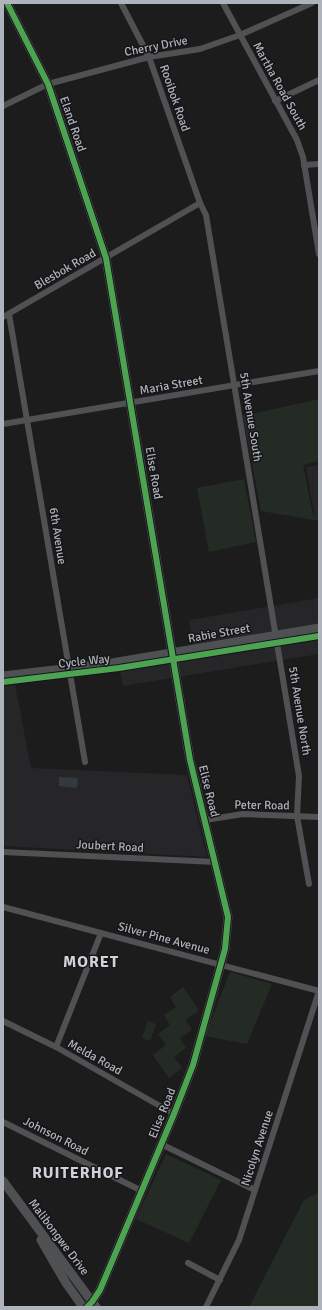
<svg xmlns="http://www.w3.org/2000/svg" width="322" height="1310" viewBox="0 0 322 1310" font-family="Signika,sans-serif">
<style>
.built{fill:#262628}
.green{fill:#242b25}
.water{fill:#32393f}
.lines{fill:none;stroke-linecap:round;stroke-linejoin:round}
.street{stroke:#515154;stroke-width:6}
.secondary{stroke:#4f5052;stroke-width:9}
.cycleway-casing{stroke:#161618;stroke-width:8}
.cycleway{stroke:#4ca352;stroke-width:6}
.labels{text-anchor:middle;stroke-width:3;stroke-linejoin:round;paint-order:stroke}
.street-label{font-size:12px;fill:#afb3bb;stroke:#161618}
.district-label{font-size:16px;font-weight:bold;letter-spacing:1px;fill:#cfd2d7;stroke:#161618}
</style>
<rect width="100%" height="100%" fill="#1c1c1c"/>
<g class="built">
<polygon points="319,465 319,514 314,514 306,467"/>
<polygon points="319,598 319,654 123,686 119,665 194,653 189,620"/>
<polygon points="15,684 31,768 187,775 207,857 3,846 3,686"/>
</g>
<g class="green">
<polygon points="319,399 319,461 303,465 313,515 319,514 319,521 261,511 243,416"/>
<polygon points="244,479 256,542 209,552 197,488"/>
<polygon points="230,972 272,984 247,1044 205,1036"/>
<polygon points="183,987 199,1010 186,1020 192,1030 180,1038 186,1048 174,1057 182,1068 169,1078 153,1055 166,1045 158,1034 170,1025 164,1015 176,1007 170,997"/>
<polygon points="148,1021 156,1024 150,1041 142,1038"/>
<polygon points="166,1154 221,1180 189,1243 136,1219"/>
<polygon points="319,1192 319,1307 249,1307 304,1200"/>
</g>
<polygon class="water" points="59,777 78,778 77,788 59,786"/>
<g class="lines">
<g class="street">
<polyline points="121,3 149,57 200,203 206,215 299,776 297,816 309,884"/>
<polyline points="223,3 297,140 303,157 319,254"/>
<polyline points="275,101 319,80"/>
<polyline points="3,106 48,84 149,57 200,49 240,35 312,3"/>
<polyline points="304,165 319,164"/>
<polyline points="9,314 85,762"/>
<polyline points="3,317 200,203"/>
<polyline points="3,424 319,371"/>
<polyline points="205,820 243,814 319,817"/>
<polyline points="3,852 216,862"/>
<polyline points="3,907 319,991"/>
<polyline points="3,1021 56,1047 174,1114"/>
<polyline points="56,1047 101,933"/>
<polyline points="3,1122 142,1191"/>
<polyline points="161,1144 255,1190"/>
<polyline points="188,1263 220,1280"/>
<polyline points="206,1307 239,1240 319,991"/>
</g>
<g class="secondary">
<polyline points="7,3 48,84 106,258 190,760 228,917 225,949 193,1065 174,1114 100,1290 92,1302 87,1307"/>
<polyline points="3,676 106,664 319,628"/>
<polyline points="3,1181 96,1307"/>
<polyline points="41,1240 66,1283 83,1307"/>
</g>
<g class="cycleway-casing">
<g id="cycleway">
<polyline points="7,3 48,84 106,258 190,760 228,917 225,949 193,1065 174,1114 100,1290 92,1302 87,1307"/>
<polyline points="3,682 119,668 319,636"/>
</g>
</g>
<use href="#cycleway" class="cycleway"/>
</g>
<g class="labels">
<g class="street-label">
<text transform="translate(156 46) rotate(-11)" y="4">Cherry Drive</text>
<text transform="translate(280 86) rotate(61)" y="4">Martha Road South</text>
<text transform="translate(175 98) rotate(71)" y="4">Rooibok Road</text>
<text transform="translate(73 124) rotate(71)" y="4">Eland Road</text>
<text transform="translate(65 269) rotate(-30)" y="4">Blesbok Road</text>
<text transform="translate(171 385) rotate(-10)" y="4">Maria Street</text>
<text transform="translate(251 417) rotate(81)" y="4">5th Avenue South</text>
<text transform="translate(154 473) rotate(80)" y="4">Elise Road</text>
<text transform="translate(58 536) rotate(81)" y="4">6th Avenue</text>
<text transform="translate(219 633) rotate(-10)" y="4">Rabie Street</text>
<text transform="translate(84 661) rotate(-6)" y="4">Cycle Way</text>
<text transform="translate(300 711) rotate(81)" y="4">5th Avenue North</text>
<text transform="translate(209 791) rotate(76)" y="4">Elise Road</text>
<text transform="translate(262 805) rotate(1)" y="4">Peter Road</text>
<text transform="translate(110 846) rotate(3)" y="4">Joubert Road</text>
<text transform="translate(164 938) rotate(15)" y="4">Silver Pine Avenue</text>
<text transform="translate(95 1057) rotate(29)" y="4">Melda Road</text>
<text transform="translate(162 1113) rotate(-68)" y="4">Elise Road</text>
<text transform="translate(56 1136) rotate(27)" y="4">Johnson Road</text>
<text transform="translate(257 1148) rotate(-72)" y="4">Nicolyn Avenue</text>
<text transform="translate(59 1237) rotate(53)" y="4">Malibongwe Drive</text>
</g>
<g class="district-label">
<text x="91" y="967">MORET</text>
<text x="78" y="1178">RUITERHOF</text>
</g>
</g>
<rect width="322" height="1310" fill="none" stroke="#afb3bb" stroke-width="8"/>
</svg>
